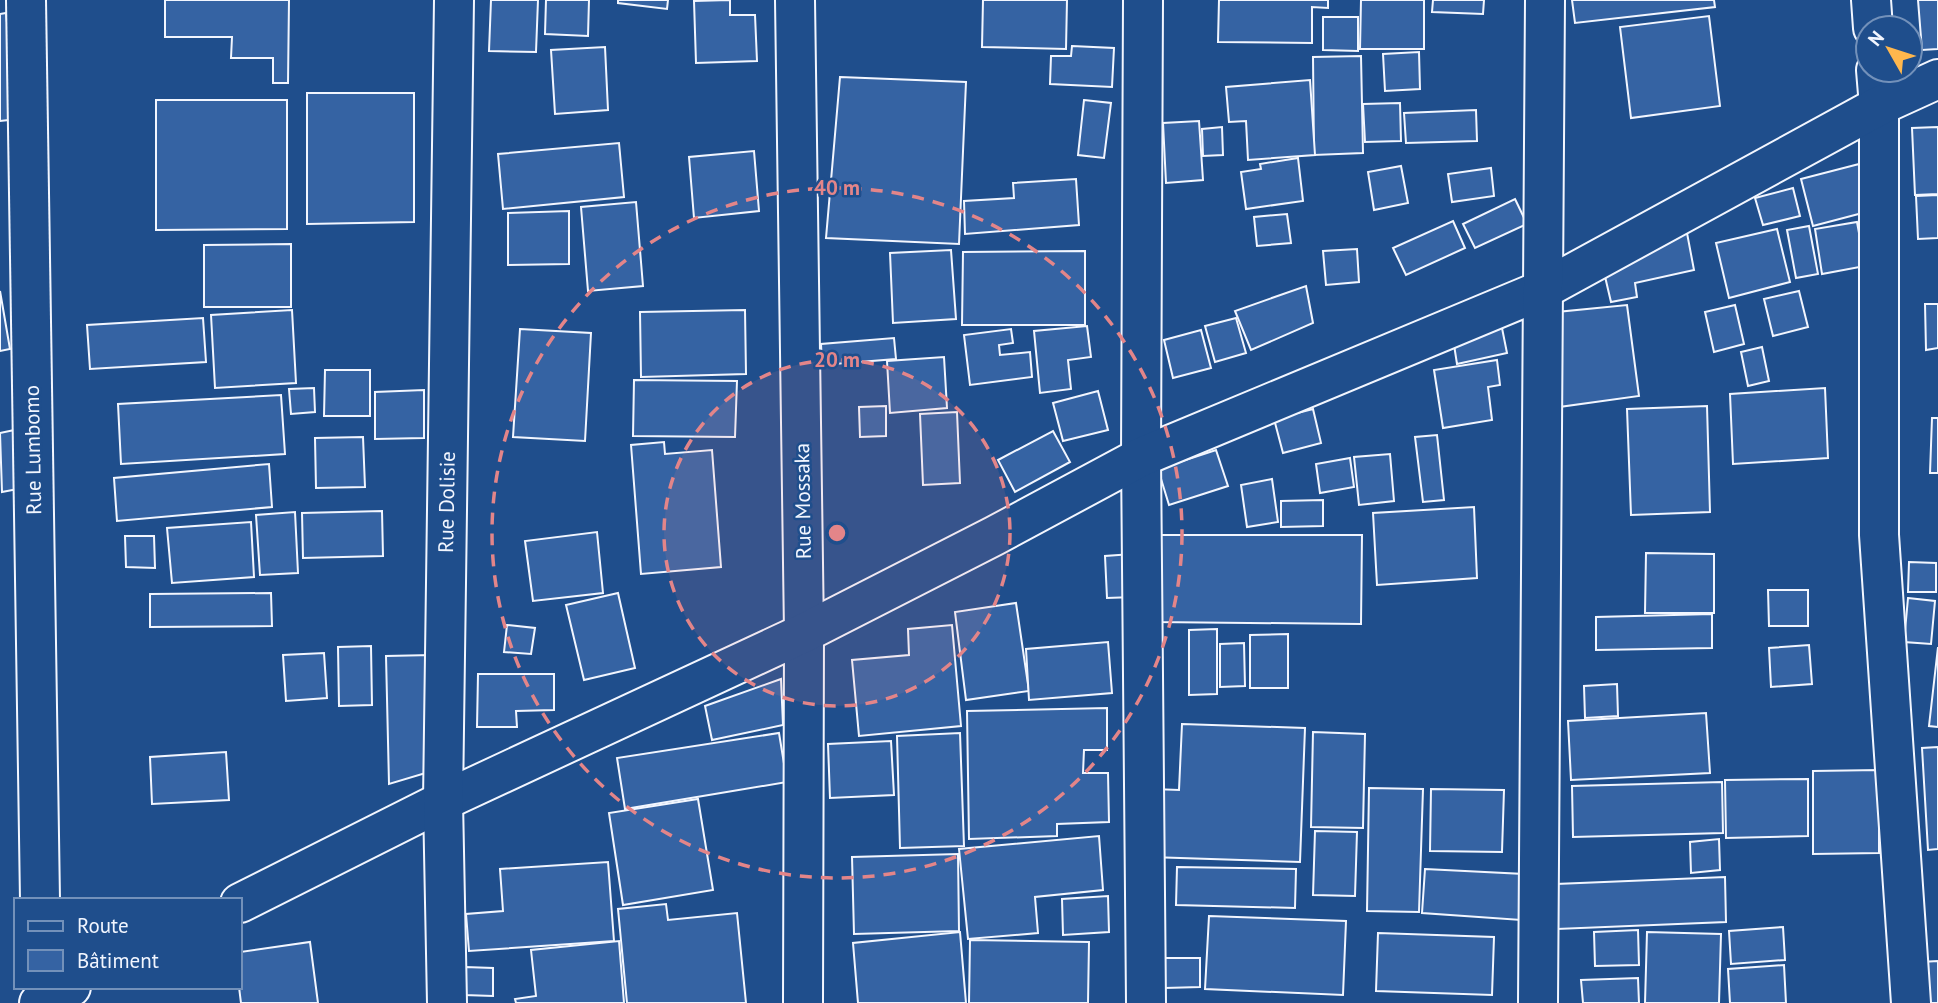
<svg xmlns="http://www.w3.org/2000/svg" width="1938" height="1003" viewBox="0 0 1938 1003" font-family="'PT Sans',sans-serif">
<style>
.building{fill:#3563a3;stroke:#f2f6ff;stroke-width:2}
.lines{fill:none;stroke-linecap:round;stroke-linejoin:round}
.minor-casing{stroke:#f2f6ff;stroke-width:42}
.minor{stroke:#1f4e8c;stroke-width:38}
.ring{fill:none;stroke:#e38589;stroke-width:3.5;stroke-dasharray:12 9}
.labels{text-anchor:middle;stroke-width:5;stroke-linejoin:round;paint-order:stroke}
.street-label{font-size:21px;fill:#f2f6ff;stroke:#1f4e8c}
.centre{fill:#e38589;stroke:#1f4e8c;stroke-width:3.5}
.ring-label{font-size:21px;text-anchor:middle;font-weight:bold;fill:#e38589;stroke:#1f4e8c;stroke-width:5;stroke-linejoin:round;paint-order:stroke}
</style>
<rect width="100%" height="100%" fill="#1f4e8c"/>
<g class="building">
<polygon points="165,0 289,0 288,83 273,83 273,58 231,58 232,37 165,37"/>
<polygon points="491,0 538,0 536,52 489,51"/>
<polygon points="546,0 589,0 588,36 545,34"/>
<polygon points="618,0 668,0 667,9 618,3"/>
<polygon points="730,0 730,15 755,15 757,61 696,63 694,1"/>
<polygon points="983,0 1067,0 1066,49 982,47"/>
<polygon points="1219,0 1328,0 1328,8 1312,7 1312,43 1218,42"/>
<polygon points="1361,0 1424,0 1424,49 1360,49"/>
<polygon points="1433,0 1484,0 1483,14 1432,12"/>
<polygon points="1572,0 1714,0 1715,7 1575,23"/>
<polygon points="1918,0 1938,0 1938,49 1922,50"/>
<polygon points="6,13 17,119 0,121 0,14"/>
<polygon points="1709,16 1720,106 1631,118 1620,27"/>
<polygon points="1323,17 1358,17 1358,51 1323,50"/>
<polygon points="1072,46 1114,48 1112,87 1050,84 1051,56 1071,56"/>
<polygon points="605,47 608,110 555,114 551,50"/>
<polygon points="1419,52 1420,89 1385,91 1383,54"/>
<polygon points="1361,56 1363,153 1314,155 1313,57"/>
<polygon points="840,77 966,82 959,244 826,238"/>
<polygon points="1310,80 1315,155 1248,160 1246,121 1229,122 1226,87"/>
<polygon points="307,93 414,93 414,222 307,224"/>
<polygon points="156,100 287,100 287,229 156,230"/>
<polygon points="1084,100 1111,103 1104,158 1078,155"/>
<polygon points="1400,103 1401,141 1365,142 1363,104"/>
<polygon points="1476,110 1477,141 1406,143 1404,113"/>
<polygon points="1199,121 1203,180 1166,183 1163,123"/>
<polygon points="1222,127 1223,155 1203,156 1202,129"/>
<polygon points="1938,127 1938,194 1915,195 1912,128"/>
<polygon points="619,143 624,197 503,209 498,154"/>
<polygon points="754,151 759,211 694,218 689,157"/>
<polygon points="1298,158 1303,201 1246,209 1241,172 1261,169 1260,164"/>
<polygon points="1859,164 1870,211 1813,226 1801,179"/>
<polygon points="1401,166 1408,203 1374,210 1368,172"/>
<polygon points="1491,168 1494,196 1452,202 1448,174"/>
<polygon points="1076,179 1079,225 965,234 964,201 1014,198 1013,183"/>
<polygon points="1793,188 1800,216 1763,225 1755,198"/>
<polygon points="1938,195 1938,238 1918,239 1916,196"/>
<polygon points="1515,199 1527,224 1475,248 1463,224"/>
<polygon points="636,202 643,286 588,291 581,207"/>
<polygon points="569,211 569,264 508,265 508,213"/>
<polygon points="1287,214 1291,243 1257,246 1254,217"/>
<polygon points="1453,221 1465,248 1406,275 1393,248"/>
<polygon points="1857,222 1865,266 1822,274 1815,229"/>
<polygon points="1809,226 1818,274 1796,278 1787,230"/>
<polygon points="1777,229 1790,282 1729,298 1716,243"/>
<polygon points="1687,233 1694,270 1635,283 1637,297 1611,302 1603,268"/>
<polygon points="291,244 291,307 204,307 204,245"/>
<polygon points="1357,249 1359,282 1326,285 1323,251"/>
<polygon points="951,250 956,319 893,323 890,253"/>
<polygon points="1085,251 1085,325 962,325 963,252"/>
<polygon points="1306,286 1313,323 1251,350 1235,311"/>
<polygon points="0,291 10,349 0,351"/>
<polygon points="1799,291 1808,327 1773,336 1764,299"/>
<polygon points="1925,304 1938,304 1938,348 1926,350"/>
<polygon points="1627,305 1639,396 1559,407 1557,312"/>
<polygon points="1735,305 1744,344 1714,352 1705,312"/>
<polygon points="292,310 296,383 215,388 211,315"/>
<polygon points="745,310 746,374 641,377 640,312"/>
<polygon points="203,318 206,362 90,369 87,325"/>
<polygon points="1236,318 1246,353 1215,362 1205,326"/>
<polygon points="1501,323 1507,353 1457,364 1452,332"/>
<polygon points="1087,326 1091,357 1068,360 1071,389 1040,393 1034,331"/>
<polygon points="520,329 591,333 585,441 513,437"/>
<polygon points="1011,329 1013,343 999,345 1000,355 1030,352 1032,377 970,385 964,335"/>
<polygon points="1201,330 1211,368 1173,378 1164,340"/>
<polygon points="894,338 896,359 822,365 821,344"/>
<polygon points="1762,347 1769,381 1748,386 1741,352"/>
<polygon points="944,357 947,408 890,413 887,361"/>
<polygon points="1497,360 1500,385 1488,387 1492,420 1443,428 1434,370"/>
<polygon points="325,370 370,370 370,416 324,416"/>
<polygon points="634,380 737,381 735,437 633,436"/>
<polygon points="314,388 315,412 291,414 289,389"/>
<polygon points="1825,388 1828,458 1733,464 1730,394"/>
<polygon points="424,390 424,438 375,439 375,392"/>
<polygon points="1098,391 1108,430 1063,441 1053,403"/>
<polygon points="281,395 285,454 121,464 118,404"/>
<polygon points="886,406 886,436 860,437 859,407"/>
<polygon points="1707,406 1710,512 1631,515 1627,409"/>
<polygon points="1313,409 1321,443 1283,453 1274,419"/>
<polygon points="957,412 960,483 923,485 920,414"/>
<polygon points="1932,418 1938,418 1938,473 1930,473"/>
<polygon points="19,429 28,487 2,492 0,433"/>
<polygon points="1053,431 1070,462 1015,492 998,460"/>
<polygon points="1437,435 1444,500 1423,502 1415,437"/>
<polygon points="363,437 365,487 316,488 315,438"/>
<polygon points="664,442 665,454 712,450 721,567 641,574 631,445"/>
<polygon points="1216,450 1228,486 1169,505 1158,469"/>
<polygon points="1390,454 1394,501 1359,505 1354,457"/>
<polygon points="1350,458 1354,487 1320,493 1316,464"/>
<polygon points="269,464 272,507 117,521 114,478"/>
<polygon points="1272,479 1278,522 1247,527 1241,485"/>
<polygon points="1323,500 1323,526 1281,527 1281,501"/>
<polygon points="1474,507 1477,578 1377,585 1373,513"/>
<polygon points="382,511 383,556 303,558 302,513"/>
<polygon points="295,512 298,573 260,575 256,515"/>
<polygon points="251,522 254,577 172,583 167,528"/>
<polygon points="597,532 603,593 533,601 525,541"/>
<polygon points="1155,535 1362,535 1361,624 1154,622"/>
<polygon points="125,536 154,536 155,568 126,567"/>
<polygon points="1646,553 1714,554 1714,613 1645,613"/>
<polygon points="1132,554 1134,597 1107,598 1105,556"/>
<polygon points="1909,562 1936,563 1936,592 1908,592"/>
<polygon points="1768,590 1808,590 1808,626 1769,626"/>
<polygon points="271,593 272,626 150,627 150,594"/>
<polygon points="618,593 635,668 584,680 566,605"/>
<polygon points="1908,598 1935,601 1931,644 1904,642"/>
<polygon points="1016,603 1029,691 966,700 955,612"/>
<polygon points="1712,614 1712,648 1596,650 1596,617"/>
<polygon points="507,625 535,628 531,654 504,652"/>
<polygon points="952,625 961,726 859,736 852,660 909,655 908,629"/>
<polygon points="1217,629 1217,694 1189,695 1189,630"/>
<polygon points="1288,634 1288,688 1250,688 1250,635"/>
<polygon points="1108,642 1112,693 1029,700 1026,649"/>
<polygon points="1244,643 1245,686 1220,687 1220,644"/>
<polygon points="1809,645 1812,684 1771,687 1769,648"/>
<polygon points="371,646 372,705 339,706 338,647"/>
<polygon points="1938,647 1938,727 1929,726"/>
<polygon points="324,653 327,698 286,701 283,655"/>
<polygon points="432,655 439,769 389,784 386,656"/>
<polygon points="478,674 554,674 554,710 516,711 517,727 477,727"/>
<polygon points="781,679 783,725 712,740 705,706"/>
<polygon points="1617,684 1618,716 1585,718 1584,686"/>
<polygon points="1107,708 1107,750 1084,750 1083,773 1108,773 1109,822 1057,824 1057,836 969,839 967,711"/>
<polygon points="1706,713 1710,773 1571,780 1568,721"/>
<polygon points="1182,724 1305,728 1300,862 1150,857 1153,789 1179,790"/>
<polygon points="1313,732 1365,734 1363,828 1311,827"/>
<polygon points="779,733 787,782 625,809 617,758"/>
<polygon points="960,733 964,846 900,848 897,736"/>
<polygon points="891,741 894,795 830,798 828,744"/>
<polygon points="1938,747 1938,849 1928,850 1922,748"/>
<polygon points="226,752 229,800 152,804 150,757"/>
<polygon points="1879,770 1879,853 1813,854 1813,771"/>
<polygon points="1808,779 1808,836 1726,838 1725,780"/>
<polygon points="1722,782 1723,833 1573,837 1572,786"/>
<polygon points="1369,788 1423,789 1419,912 1367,911"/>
<polygon points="1431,789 1504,790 1502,852 1430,851"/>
<polygon points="698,799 713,890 623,905 609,813"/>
<polygon points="1315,831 1357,832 1355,896 1313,895"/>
<polygon points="1099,836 1103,890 1035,897 1038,933 968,939 959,849"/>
<polygon points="1719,839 1720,870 1691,873 1690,842"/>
<polygon points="958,854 959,931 854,934 852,857"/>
<polygon points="608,862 614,941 469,951 466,914 503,911 500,869"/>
<polygon points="1177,867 1296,869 1295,908 1176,905"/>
<polygon points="1425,869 1524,874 1521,920 1422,913"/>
<polygon points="1725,877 1726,922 1557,929 1556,884"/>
<polygon points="1108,896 1109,932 1063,935 1062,899"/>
<polygon points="666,904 668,920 737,913 746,1003 627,1003 618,909"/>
<polygon points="1209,916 1346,921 1343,995 1205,989"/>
<polygon points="1783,927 1785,960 1731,964 1729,931"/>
<polygon points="1638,930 1639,965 1595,966 1594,932"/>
<polygon points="960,932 966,1003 858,1003 853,943"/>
<polygon points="1647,932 1721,934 1719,1003 1645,1003"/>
<polygon points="1378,933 1494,937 1492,995 1376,991"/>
<polygon points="970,940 1089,942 1088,1003 969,1003"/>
<polygon points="619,941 624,1003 516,1003 515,999 536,996 531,950"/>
<polygon points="310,942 318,1003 241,1003 239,987 240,952"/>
<polygon points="1165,958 1200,958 1200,987 1165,988"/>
<polygon points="1938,961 1938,1003 1924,1003 1921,962"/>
<polygon points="1784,965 1786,1003 1730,1003 1728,969"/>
<polygon points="465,967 493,968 493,996 464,995"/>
<polygon points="1638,978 1639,1003 1583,1003 1581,980"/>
</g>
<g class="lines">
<g class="minor-casing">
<g id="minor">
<polyline points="26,0 40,900"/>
<polyline points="795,0 804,633 803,1003"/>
<polyline points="1143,0 1141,457 1146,1003"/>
<polyline points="1871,0 1873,28"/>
<polyline points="1876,70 1879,106 1879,535 1911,1003"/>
<polyline points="240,903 443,801 804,633 994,536 1141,457 1542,290 1879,106 1938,79"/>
<polyline points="39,1003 71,987"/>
<polyline points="447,1003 443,801 454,0"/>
<polyline points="1538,1003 1545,0"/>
</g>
</g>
<use href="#minor" class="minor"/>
</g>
<circle cx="837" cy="533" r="173" fill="#e38589" fill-opacity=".12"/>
<g class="ring">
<circle cx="837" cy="533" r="173"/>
<circle cx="837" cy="533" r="345"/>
</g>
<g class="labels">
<g class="street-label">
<text transform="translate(33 450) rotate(-91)" y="7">Rue Lumbomo</text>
<text transform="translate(803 501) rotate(-91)" y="7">Rue Mossaka</text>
<text transform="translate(447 502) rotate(-89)" y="7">Rue Dolisie</text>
</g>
</g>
<circle cx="837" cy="533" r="10" class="centre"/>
<g class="ring-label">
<text x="837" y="195">40 m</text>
<text x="837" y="367">20 m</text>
</g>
<rect x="14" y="898" width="228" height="91" fill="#1f4e8c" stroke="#7391ba" stroke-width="2"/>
<rect x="28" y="921" width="35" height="10" fill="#1f4e8c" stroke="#7391ba" stroke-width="2"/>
<text x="77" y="933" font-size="21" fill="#f2f6ff">Route</text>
<rect x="28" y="950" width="35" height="21" fill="#3563a3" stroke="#7391ba" stroke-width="2"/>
<text x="77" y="968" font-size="21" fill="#f2f6ff">Bâtiment</text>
<g transform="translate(1889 49) rotate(309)"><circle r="33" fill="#1f4e8c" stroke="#7391ba" stroke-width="2"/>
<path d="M0-5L12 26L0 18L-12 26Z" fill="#ffb74d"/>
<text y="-10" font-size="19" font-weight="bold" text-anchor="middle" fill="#f2f6ff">N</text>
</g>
</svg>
